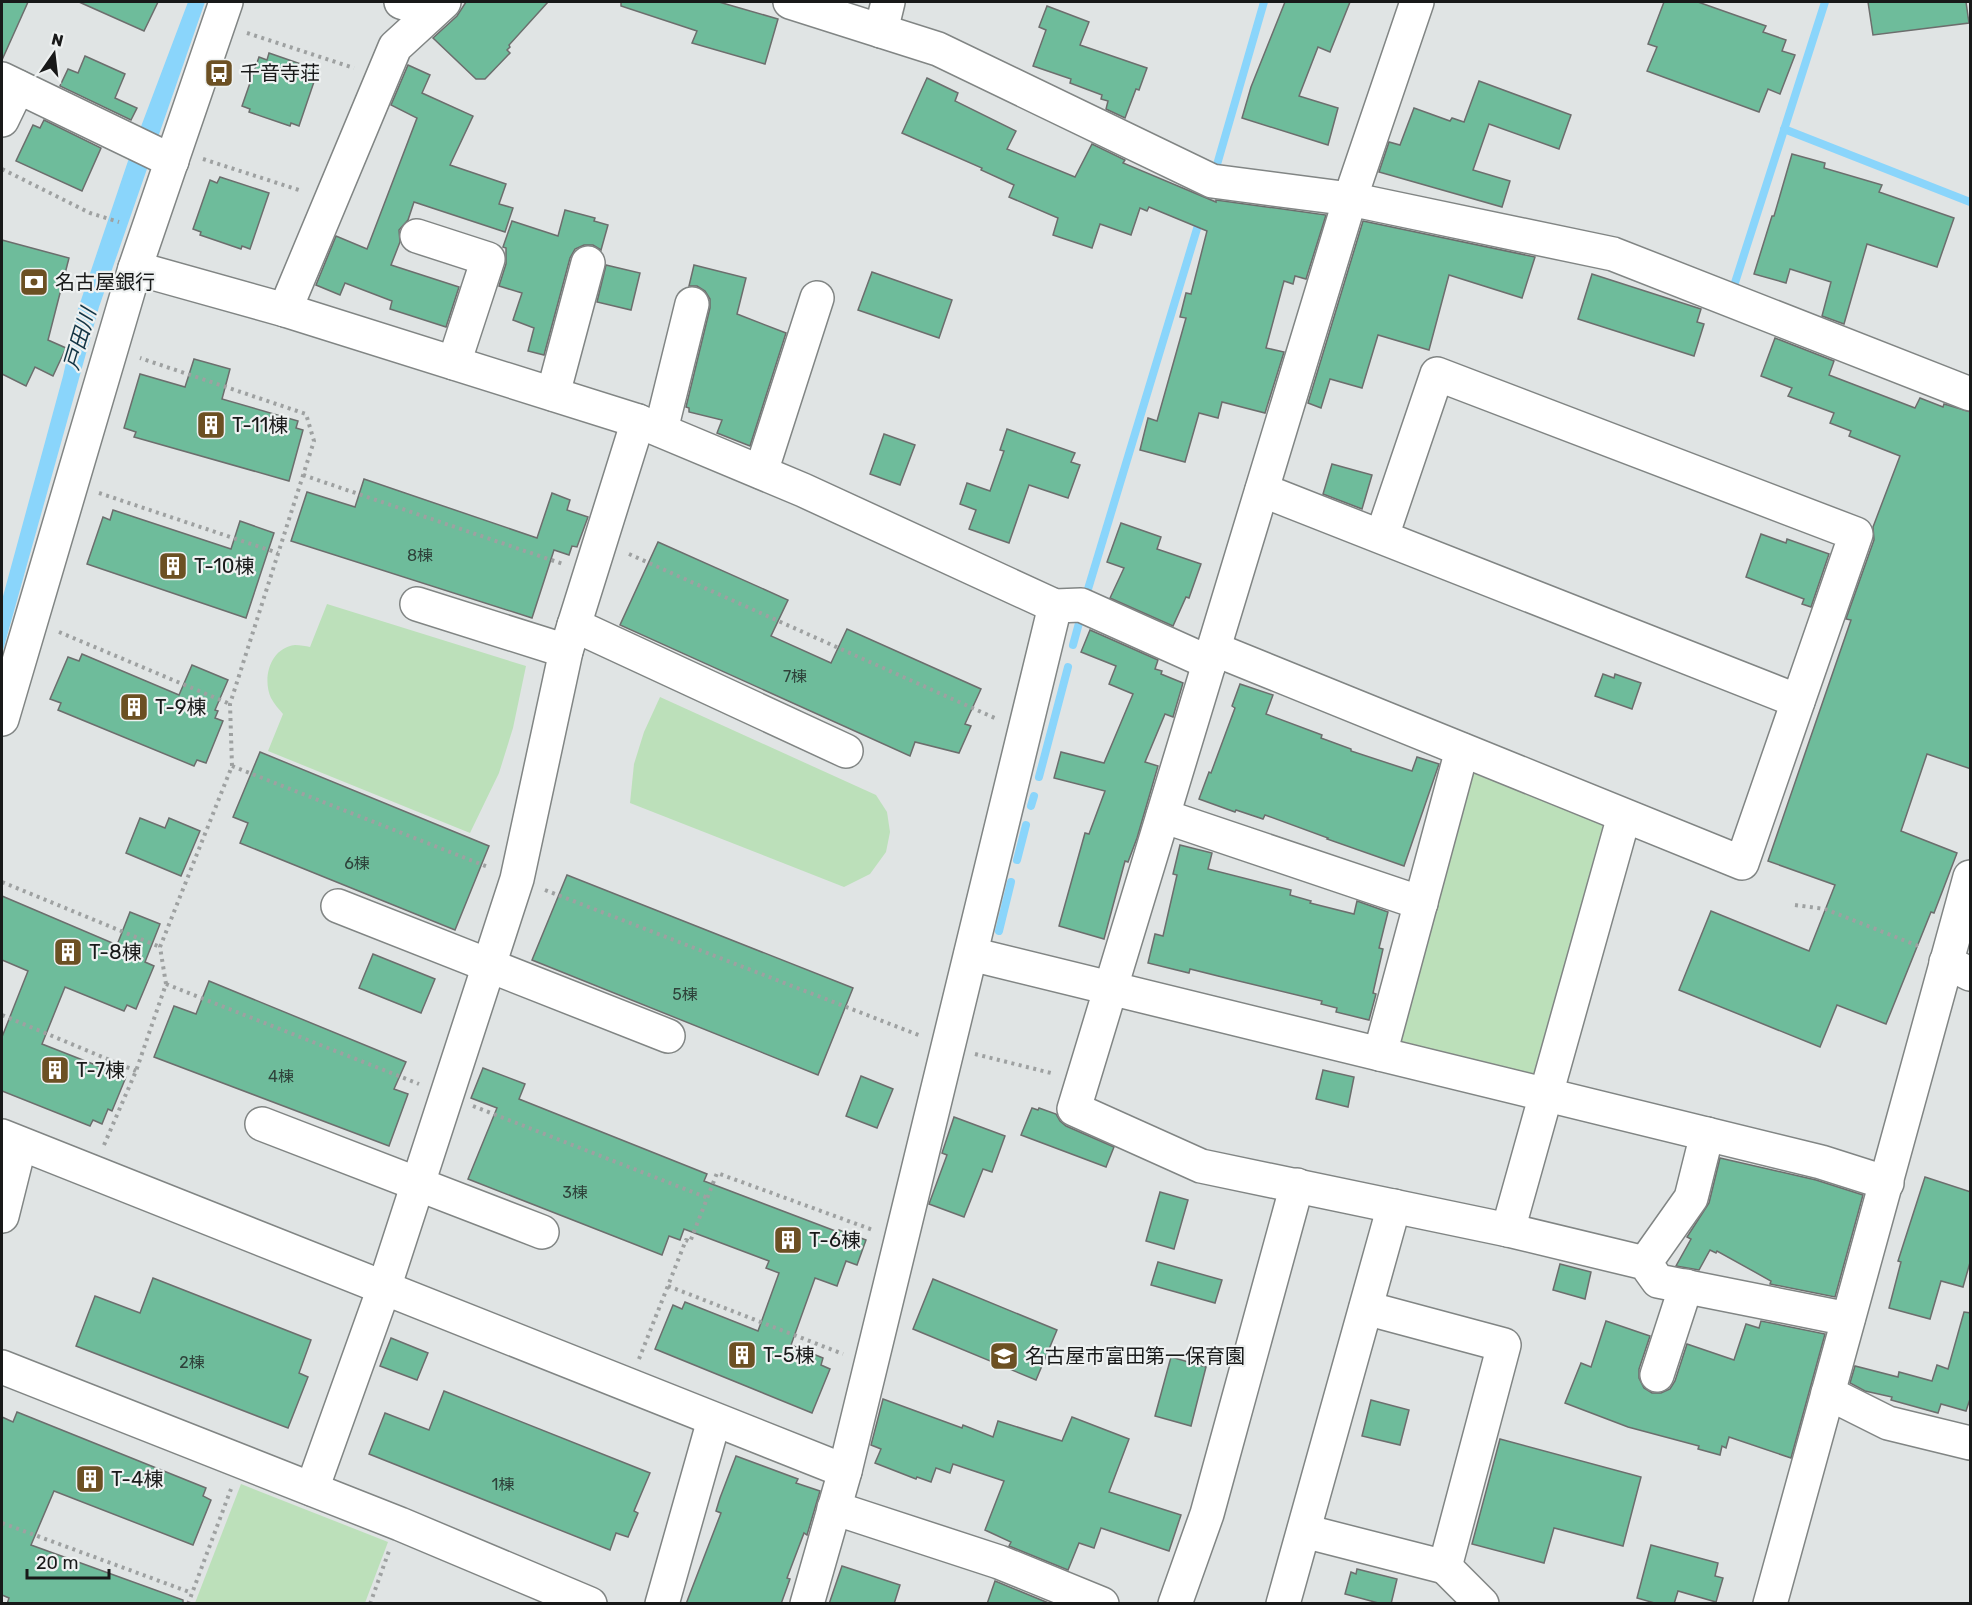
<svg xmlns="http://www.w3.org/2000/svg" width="1972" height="1605" viewBox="0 0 1972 1605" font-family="Rubik,'Noto Sans JP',sans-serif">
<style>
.green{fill:#bce0ba}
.water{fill:#8ad5fb}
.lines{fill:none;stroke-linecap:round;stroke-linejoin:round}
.stream{stroke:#8ad5fb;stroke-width:8}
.building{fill:#6ebc9b;stroke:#6c6e6d;stroke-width:1.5}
.minor-casing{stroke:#818584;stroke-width:36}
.path{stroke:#9ea1a1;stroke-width:4;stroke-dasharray:3 4.5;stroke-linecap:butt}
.minor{stroke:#fff;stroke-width:33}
.labels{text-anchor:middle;stroke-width:4.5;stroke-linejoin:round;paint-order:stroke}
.number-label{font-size:16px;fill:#2e423a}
.poi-label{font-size:20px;fill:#181919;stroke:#eef1f1;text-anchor:start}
.water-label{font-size:21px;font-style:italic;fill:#123444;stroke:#eef1f1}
</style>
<rect width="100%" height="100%" fill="#e0e4e4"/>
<g class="green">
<path d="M 327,604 L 526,666 L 513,728 L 499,773 L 470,833 L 268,751 L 283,714 C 279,709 274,704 271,698 C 262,678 270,648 295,645 C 300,645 306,646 310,647 Z"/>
<polygon points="660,697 876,795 887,812 890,832 886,852 870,874 844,887 630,803 634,764 644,732"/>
<polygon points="1480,771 1599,821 1605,830 1539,1072 1526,1080 1402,1049 1396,1038 1465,778"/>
<polygon points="241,1484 388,1542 365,1603 195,1603"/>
</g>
<polygon class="water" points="188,2 205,2 99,307 2,654 2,600 63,376 78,309 128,161"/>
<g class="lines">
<g class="stream">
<polyline points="1784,129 1970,202"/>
<polyline points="1216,168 1264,2"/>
<polyline points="1732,292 1825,2"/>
<polyline points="1085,599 1209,189"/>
<polyline points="1073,645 1082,612"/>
<polyline points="1039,777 1068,667"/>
<polyline points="1031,806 1034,796"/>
<polyline points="1017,860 1026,825"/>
<polyline points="999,931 1011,882"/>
</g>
</g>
<g class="building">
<polygon points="2,2 28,2 2,60"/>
<polygon points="79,2 158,2 144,31"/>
<polygon points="466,2 548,2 509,45 510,47 507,50 510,53 485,79 476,79 433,38 457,16"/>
<polygon points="621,2 719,2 778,19 765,64 692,43 697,31 621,6"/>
<polygon points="1285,2 1350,2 1330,52 1318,47 1299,96 1338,108 1328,145 1242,118 1251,87"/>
<polygon points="1664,2 1698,2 1766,26 1763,32 1786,40 1782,51 1795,55 1780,94 1768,89 1759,112 1647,71 1657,47 1648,44"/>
<polygon points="1868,2 1966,2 1969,23 1873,35"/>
<polygon points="1047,6 1089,22 1080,45 1147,68 1139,90 1136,89 1125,118 1106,109 1108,101 1101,99 1102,95 1070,83 1071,79 1033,66 1046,30 1039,27"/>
<polygon points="269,53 318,70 299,126 291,123 290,126 249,112 250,109 242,106 259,57 267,60"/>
<polygon points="85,56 125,74 115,98 137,108 131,120 60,86 68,69 78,73"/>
<polygon points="408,65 430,75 422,93 473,116 450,165 506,184 499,204 513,208 505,232 414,202 408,220 399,230 400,242 391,265 459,287 446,327 390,309 392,301 345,283 340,295 316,285 336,236 367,249 417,118 391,105"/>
<polygon points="927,78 958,93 955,101 1016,131 1007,149 1075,177 1092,144 1125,160 1123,163 1216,202 1216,200 1326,215 1306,279 1295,276 1293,284 1284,281 1266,348 1284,352 1265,413 1222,402 1218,418 1199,413 1185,462 1140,450 1148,418 1157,421 1186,318 1180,317 1186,293 1191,294 1207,231 1149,207 1147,211 1140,208 1131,235 1100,224 1092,248 1053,235 1058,218 1009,197 1014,185 981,170 982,168 902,133"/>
<polygon points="1479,81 1571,115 1559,149 1489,124 1473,170 1510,181 1502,207 1379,172 1389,142 1400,145 1414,108 1450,121 1452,118 1464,122"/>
<polygon points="44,120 101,148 82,191 16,161 33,125 40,128"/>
<polygon points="1792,154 1825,163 1824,168 1882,185 1879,192 1954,218 1937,267 1867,244 1844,324 1822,316 1831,282 1790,269 1786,283 1754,274 1772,216 1774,216"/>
<polygon points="220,177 269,193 250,249 242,246 241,249 200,235 201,232 193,229 210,180 217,183"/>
<polygon points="565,210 595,218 594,221 608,225 601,250 593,245 584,245 575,249 570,258 544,355 528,351 534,328 513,320 522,293 499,286 506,264 506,248 503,247 512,221 558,236"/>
<polygon points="1363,221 1535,257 1522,298 1449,275 1429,350 1378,335 1362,388 1330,379 1321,408 1308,403"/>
<polygon points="2,240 69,258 48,340 66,348 53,376 35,367 26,386 2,374"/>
<polygon points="606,265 640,273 631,310 597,302"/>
<polygon points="694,265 746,278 737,314 786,333 750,446 717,433 722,420 689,412 689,408 686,407 710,308 710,299 705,291 697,286 689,286"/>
<polygon points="872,272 952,300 939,338 858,310"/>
<polygon points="1592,274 1701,309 1697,322 1704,324 1694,356 1578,319"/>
<polygon points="1775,338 1834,361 1829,375 1915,408 1920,398 1943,407 1944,404 1971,412 1971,769 1927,754 1901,831 1957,853 1934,913 1931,912 1886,1024 1837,1005 1820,1047 1679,990 1711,911 1809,951 1835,885 1768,861 1851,620 1846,619 1874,540 1873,527 1900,456 1849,436 1851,431 1830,423 1834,413 1788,396 1792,388 1761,376"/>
<polygon points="194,359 230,369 222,399 298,421 296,428 303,430 289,481 134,437 136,432 124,428 140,374 185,387"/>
<polygon points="1007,429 1075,453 1071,462 1080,465 1068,498 1029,485 1009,543 969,529 976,510 960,504 967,483 990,491 1004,451 1000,450"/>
<polygon points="884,434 915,445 900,485 870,474"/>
<polygon points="1332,464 1372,475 1362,509 1323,494"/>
<polygon points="364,479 537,538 552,493 570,500 567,510 588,517 577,547 572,546 569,555 554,550 532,618 291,541 307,492 355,507"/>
<polygon points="113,510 231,549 240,521 274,533 246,618 87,564 103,517 110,520"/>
<polygon points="1121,523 1161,537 1157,549 1201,564 1189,598 1186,597 1173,626 1110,598 1124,568 1107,562"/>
<polygon points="1761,534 1786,543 1787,539 1829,554 1811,607 1802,604 1804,599 1746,577"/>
<polygon points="658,542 788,600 771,636 831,663 847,629 981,689 965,724 971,726 959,753 915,742 910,756 620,625"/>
<polygon points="1090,630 1158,660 1155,669 1162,671 1161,674 1183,683 1173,717 1165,714 1145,762 1158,766 1137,838 1128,862 1125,861 1104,939 1059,926 1085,833 1089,834 1105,791 1054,778 1061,752 1104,763 1133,694 1109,684 1116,666 1081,652"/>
<polygon points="82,654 179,695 192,665 228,680 215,710 218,711 215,718 223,721 206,763 197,760 194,766 58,710 61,703 50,699 68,657 79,661"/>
<polygon points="1603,674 1614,678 1615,674 1641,683 1632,709 1595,696"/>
<polygon points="1240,684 1273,695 1266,714 1322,735 1321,738 1351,749 1351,751 1412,771 1417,757 1439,764 1404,866 1327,839 1328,838 1265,815 1263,819 1236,810 1235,812 1199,799 1209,772 1211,773 1235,708 1232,706"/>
<polygon points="260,752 489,846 455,930 240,843 248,823 233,817"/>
<polygon points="140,818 165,828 169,818 200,831 181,876 126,853"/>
<polygon points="1180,845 1212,853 1208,869 1291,890 1290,895 1311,901 1310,903 1354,914 1357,901 1388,912 1379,948 1383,949 1373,993 1376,994 1369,1020 1336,1012 1337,1008 1321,1004 1322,1001 1218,976 1190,969 1189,973 1148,963 1155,934 1163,936 1177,875 1173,874"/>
<polygon points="567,875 853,988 818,1075 532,960"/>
<polygon points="2,896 117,945 130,912 160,924 145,962 154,966 136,1009 127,1005 124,1011 65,987 42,1044 126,1077 112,1111 108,1109 102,1124 93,1120 90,1126 2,1091 2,1037 28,971 2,960"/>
<polygon points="373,954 435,979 421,1013 359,988"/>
<polygon points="209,981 406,1062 394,1089 408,1094 389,1146 154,1057 174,1006 196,1014"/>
<polygon points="483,1068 525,1084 519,1099 707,1174 704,1181 838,1232 839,1230 866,1240 857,1265 846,1261 837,1286 815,1278 791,1345 823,1358 821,1365 830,1369 812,1413 655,1349 673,1305 682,1309 685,1302 758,1331 779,1273 766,1268 769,1261 684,1229 680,1240 669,1236 662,1255 468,1179 497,1108 471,1098"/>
<polygon points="1323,1070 1354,1077 1348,1107 1316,1099"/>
<polygon points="861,1076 893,1089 877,1128 846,1116"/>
<polygon points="1032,1108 1038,1110 1039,1108 1056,1114 1060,1121 1066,1126 1114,1147 1106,1167 1021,1135"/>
<polygon points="954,1117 1005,1136 992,1172 983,1169 964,1217 929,1204 947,1155 942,1153"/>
<polygon points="1720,1158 1816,1180 1863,1195 1835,1297 1770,1284 1771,1281 1717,1251 1716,1253 1710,1250 1699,1270 1676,1266 1691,1239 1687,1237 1709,1203"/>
<polygon points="1925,1177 1971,1192 1971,1259 1963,1287 1941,1281 1930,1319 1889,1308 1901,1262 1898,1261"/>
<polygon points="1160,1192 1188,1200 1174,1249 1146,1241"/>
<polygon points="1158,1262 1222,1280 1215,1303 1151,1285"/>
<polygon points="1560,1264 1591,1272 1585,1299 1553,1290"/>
<polygon points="153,1278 311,1340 299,1373 308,1377 288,1428 76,1346 95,1296 140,1313"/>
<polygon points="933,1279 1057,1330 1036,1380 913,1329"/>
<polygon points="1964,1312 1971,1313 1971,1396 1966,1411 1941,1404 1938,1413 1891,1400 1892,1397 1865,1391 1850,1383 1855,1366 1898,1377 1899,1372 1932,1381 1937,1365 1948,1369"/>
<polygon points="1606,1321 1650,1336 1639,1369 1639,1378 1644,1388 1652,1393 1661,1393 1670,1389 1675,1381 1687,1344 1734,1360 1746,1324 1759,1328 1761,1321 1825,1334 1791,1458 1729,1437 1726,1448 1722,1446 1720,1455 1698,1449 1699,1446 1628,1427 1565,1403 1581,1363 1591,1367"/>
<polygon points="391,1338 428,1353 417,1380 380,1366"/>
<polygon points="1171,1357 1206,1367 1191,1426 1155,1416"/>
<polygon points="444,1391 650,1473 634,1511 638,1513 628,1537 616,1533 610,1550 369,1454 385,1413 429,1430"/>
<polygon points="883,1399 962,1428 963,1425 993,1437 998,1421 1062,1441 1072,1417 1129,1439 1109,1492 1181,1515 1169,1551 1101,1528 1094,1548 1079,1543 1068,1570 1009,1546 1011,1542 985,1530 1004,1481 953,1464 950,1473 936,1468 931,1482 917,1477 916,1479 875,1463 881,1449 871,1445"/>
<polygon points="1371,1400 1409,1410 1400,1445 1362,1436"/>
<polygon points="17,1412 206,1488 203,1496 211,1500 193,1545 54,1491 31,1545 183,1600 183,1604 7,1604 9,1598 2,1595 2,1417 13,1422"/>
<polygon points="1500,1439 1641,1477 1623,1546 1554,1528 1544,1563 1472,1544"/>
<polygon points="736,1456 798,1479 796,1483 820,1491 807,1535 804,1533 787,1578 790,1579 781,1604 686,1604 721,1513 716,1511 720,1498"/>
<polygon points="1651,1545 1718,1563 1715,1576 1723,1578 1716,1602 1678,1591 1674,1604 1658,1604 1637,1598"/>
<polygon points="842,1566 900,1585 894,1604 829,1604"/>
<polygon points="1357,1569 1397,1579 1391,1604 1382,1604 1345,1594 1351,1572 1356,1574"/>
<polygon points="995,1581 1051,1604 987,1604"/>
</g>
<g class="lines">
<g class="minor-casing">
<g id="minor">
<polyline points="401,2 432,12"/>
<polyline points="790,2 938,49 1212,181 1350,199 1613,254 1970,394"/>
<polyline points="1417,2 1350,199 1074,1109 1201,1166 1508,1230 1645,1263 1658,1281 1848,1319"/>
<polyline points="881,31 888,2"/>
<polyline points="2,79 172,161"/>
<polyline points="2,120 18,87"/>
<polyline points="417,236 488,259 454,363"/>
<polyline points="135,268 285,310 638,421 803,490 1055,606 1081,605 1210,663"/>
<polyline points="285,310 395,47 444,2"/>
<polyline points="553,394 588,263"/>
<polyline points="661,430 692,304"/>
<polyline points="761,472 817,298"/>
<polyline points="1262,490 1798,701"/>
<polyline points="417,604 566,651"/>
<polyline points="574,625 846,751"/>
<polyline points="1214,649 1742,863 1856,534 1437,374 1382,536"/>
<polyline points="2,719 135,268 226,2"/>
<polyline points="1163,816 1421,903"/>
<polyline points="338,906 668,1036"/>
<polyline points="971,954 1821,1162 1887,1183"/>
<polyline points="1946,962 1970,974"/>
<polyline points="1380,1054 1462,750"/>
<polyline points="262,1124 542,1232"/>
<polyline points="2,1136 845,1471"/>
<polyline points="2,1216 20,1144"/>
<polyline points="1508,1230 1624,816"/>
<polyline points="1645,1263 1691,1198 1707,1134"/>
<polyline points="2,1367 400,1524 590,1604"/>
<polyline points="1657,1375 1686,1286"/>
<polyline points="1828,1393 1888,1423 1970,1443"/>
<polyline points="312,1489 384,1288 517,879 566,651 638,421"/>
<polyline points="834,1508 999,1562 1102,1604"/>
<polyline points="1304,1531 1445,1567 1504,1345 1366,1308"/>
<polyline points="1445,1567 1482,1604"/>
<polyline points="662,1604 714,1420"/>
<polyline points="807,1604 845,1471 1055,606"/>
<polyline points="1175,1604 1207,1514 1297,1185"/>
<polyline points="1283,1604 1394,1206"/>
<polyline points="1770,1604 1970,877"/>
</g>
</g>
<g class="path">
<polyline points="247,33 354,68"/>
<polyline points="203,159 302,191"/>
<polyline points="2,169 90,213 119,222"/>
<polyline points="303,475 563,564"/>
<polyline points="99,493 278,553"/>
<polyline points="629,554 997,719"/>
<polyline points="59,632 230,704"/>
<polyline points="232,766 488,867"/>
<polyline points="2,882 160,947"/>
<polyline points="545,890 921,1036"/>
<polyline points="1795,905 1825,909 1921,947"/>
<polyline points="166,984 419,1084"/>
<polyline points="2,1015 136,1071"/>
<polyline points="975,1054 1055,1074"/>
<polyline points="473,1106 708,1198"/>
<polyline points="104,1145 136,1071 166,984 160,947 232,766 230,704 314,441 306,414 140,358"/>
<polyline points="668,1286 843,1354"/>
<polyline points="639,1359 686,1240 690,1242 717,1173 873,1230"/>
<polyline points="2,1523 192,1593"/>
<polyline points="188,1604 231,1489"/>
<polyline points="370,1604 389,1551"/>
</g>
<use href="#minor" class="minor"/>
</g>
<defs>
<g id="bus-square" transform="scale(1.5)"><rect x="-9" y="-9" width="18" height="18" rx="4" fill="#6c5023" stroke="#eef1f1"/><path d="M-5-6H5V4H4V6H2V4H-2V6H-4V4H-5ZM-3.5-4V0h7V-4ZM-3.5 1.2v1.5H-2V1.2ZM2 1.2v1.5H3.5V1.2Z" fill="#fff"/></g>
<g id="bank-square" transform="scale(1.5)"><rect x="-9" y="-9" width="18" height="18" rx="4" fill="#6c5023" stroke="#eef1f1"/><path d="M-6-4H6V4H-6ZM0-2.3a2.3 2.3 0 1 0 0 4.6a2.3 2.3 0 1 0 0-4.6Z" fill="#fff"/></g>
<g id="building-square" transform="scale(1.5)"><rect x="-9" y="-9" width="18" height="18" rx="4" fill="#6c5023" stroke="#eef1f1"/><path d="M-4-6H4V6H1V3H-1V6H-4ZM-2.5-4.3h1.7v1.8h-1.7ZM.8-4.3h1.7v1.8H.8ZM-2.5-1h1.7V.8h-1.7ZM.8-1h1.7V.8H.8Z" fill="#fff"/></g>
<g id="school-square" transform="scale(1.5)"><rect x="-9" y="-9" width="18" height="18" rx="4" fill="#6c5023" stroke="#eef1f1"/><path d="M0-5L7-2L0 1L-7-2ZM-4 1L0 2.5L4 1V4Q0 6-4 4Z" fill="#fff"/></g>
</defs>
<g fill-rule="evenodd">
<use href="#bus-square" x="219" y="73"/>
<use href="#bank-square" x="34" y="282"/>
<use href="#building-square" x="211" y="425"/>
<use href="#building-square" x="173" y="566"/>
<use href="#building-square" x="134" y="707"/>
<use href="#building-square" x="68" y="952"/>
<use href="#building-square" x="55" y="1070"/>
<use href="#building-square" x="788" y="1240"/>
<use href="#building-square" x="742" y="1355"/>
<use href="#school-square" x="1004" y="1356"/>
<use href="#building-square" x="90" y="1479"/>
</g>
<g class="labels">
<g class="number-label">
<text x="420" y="561">8棟</text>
<text x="795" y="682">7棟</text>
<text x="357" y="869">6棟</text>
<text x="685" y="1000">5棟</text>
<text x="281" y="1082">4棟</text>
<text x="575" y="1198">3棟</text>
<text x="192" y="1368">2棟</text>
<text x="503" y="1490">1棟</text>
</g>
<g class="poi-label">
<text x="240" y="80">千音寺荘</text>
<text x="55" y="289">名古屋銀行</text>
<text x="232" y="432">T-11棟</text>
<text x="194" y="573">T-10棟</text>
<text x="155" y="714">T-9棟</text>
<text x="89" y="959">T-8棟</text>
<text x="76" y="1077">T-7棟</text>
<text x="809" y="1247">T-6棟</text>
<text x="763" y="1362">T-5棟</text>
<text x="1025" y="1363">名古屋市富田第一保育園</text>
<text x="111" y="1486">T-4棟</text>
</g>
<g class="water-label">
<text transform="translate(80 339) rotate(-73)" y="7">戸田川</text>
</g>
</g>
<rect width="1972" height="1605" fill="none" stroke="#181919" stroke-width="6"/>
<g transform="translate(54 54) rotate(14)" stroke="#eef1f1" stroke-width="4.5" paint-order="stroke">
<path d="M0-4.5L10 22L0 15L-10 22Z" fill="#181919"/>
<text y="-9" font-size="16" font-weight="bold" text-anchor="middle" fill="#181919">N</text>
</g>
<path d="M27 1569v9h82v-9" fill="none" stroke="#181919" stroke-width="3"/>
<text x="36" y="1569" font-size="18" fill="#181919" stroke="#eef1f1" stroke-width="4.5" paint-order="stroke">20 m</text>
</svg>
